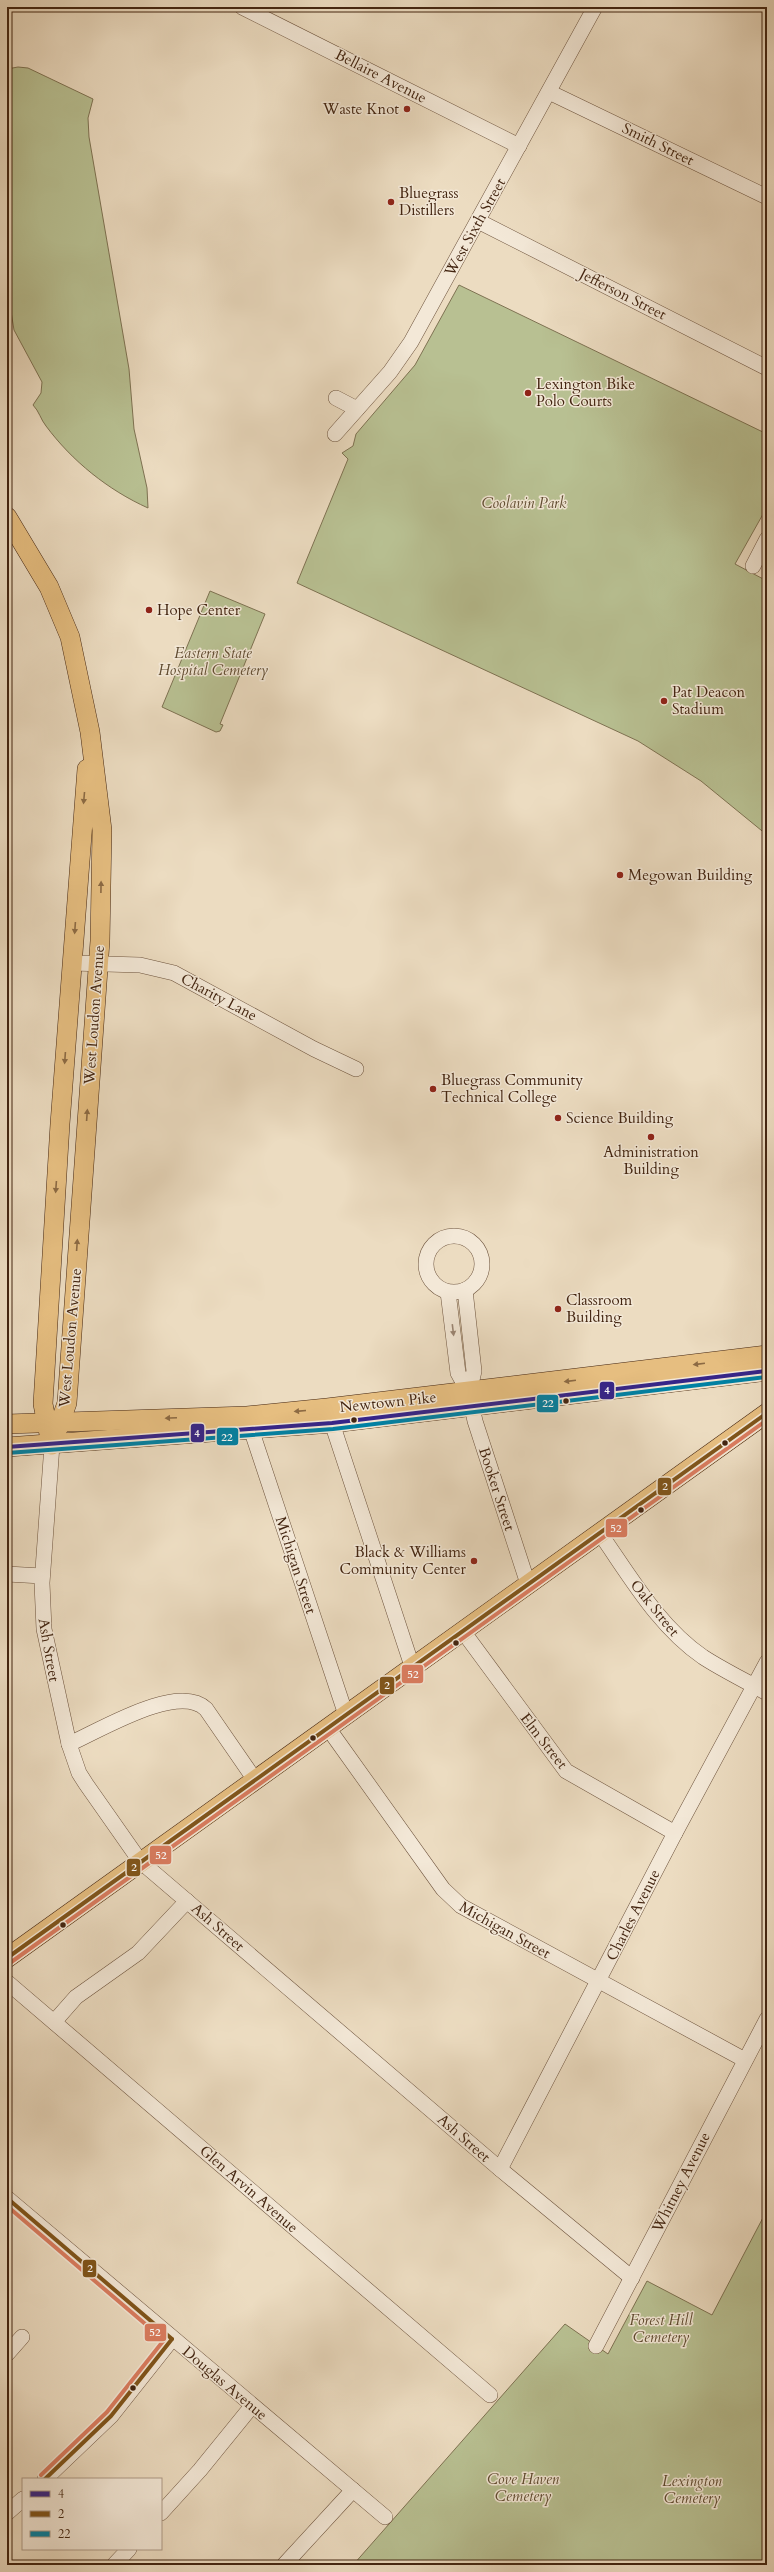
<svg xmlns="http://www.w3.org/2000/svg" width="774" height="2572" viewBox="0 0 774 2572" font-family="Cardo,serif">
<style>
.green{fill:#b8c092;stroke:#7e7252}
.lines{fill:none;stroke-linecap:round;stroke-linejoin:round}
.minor-casing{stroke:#6d533d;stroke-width:16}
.major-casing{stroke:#432511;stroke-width:20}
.minor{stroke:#f3e8d7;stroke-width:15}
.major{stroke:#e6be80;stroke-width:19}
.bus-1-casing{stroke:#f3e8d7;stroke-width:7}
.bus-2-casing{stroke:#f3e8d7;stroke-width:7}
.bus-3-casing{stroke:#f3e8d7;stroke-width:7}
.bus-4-casing{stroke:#f3e8d7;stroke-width:7}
.bus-1{stroke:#362589;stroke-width:4}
.bus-2{stroke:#80551b;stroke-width:4}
.bus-3{stroke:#0081a4;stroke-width:4}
.bus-4{stroke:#da7c5f;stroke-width:4}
.oneway{fill:#8c6a43}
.oneway2{fill:#9b8674}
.poi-dot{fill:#8f2418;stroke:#f3e8d7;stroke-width:1.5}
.bus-dot{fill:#432511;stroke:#f3e8d7;stroke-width:1.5}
.labels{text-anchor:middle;stroke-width:3;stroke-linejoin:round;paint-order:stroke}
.street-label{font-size:15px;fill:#432511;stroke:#f3e8d7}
.poi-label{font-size:15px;fill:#432511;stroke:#f3e8d7;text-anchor:start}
.park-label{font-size:15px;font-style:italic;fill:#604c31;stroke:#f3e8d7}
.line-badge{stroke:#f3e8d7;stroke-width:1.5}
.badge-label{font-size:11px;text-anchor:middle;font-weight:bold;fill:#fff}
</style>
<rect width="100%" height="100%" fill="#ecdcc1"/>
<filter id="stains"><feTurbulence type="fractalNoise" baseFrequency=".005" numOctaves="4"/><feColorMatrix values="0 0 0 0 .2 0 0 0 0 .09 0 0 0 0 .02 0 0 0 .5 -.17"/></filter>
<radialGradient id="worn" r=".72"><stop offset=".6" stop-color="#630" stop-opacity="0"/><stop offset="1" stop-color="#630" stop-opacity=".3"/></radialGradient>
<g class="green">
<path d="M 18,67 L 28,68 L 93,99 L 88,118 L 89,137 L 129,369 L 134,429 L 147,488 L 148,508 C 108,490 72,461 46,426 C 41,420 39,411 33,405 L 41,393 L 42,382 L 14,330 L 7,287 L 7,69 Z"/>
<polygon points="459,285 767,434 767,507 735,564 767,581 767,835 701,781 638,741 297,583 348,459 342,453 353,446 356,434 415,365"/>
<polygon points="210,591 265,614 220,724 223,725 220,731 216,732 162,707"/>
<polygon points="767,2210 767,2565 353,2565 565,2324 608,2354 647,2281 712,2315"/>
</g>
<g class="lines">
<g class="minor-casing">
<g id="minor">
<polyline points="242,7 519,146"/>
<polyline points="549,92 767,197"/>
<polyline points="478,221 767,368"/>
<polyline points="336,398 357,409"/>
<polyline points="335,434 390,372 411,342 595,7"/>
<polyline points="753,566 767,539"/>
<polyline points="72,963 140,965 174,973 314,1049 356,1069"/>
<circle cx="454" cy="1264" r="28"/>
<polyline points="465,1290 474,1371 469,1393"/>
<polyline points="448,1292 458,1373 469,1393 475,1421 528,1584"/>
<polyline points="329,1414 412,1666"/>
<polyline points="248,1420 346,1715"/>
<polyline points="52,1445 42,1583 44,1629 69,1744 79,1773 86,1784 140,1861 500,2169 632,2278"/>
<path d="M 599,1532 C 630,1576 658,1626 703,1657 C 723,1670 746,1681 767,1693"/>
<polyline points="7,1574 42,1576"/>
<polyline points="462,1630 566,1771 675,1833"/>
<polyline points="328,1728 443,1889 461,1906 745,2060"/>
<path d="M 69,1744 C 99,1731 178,1682 206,1709 L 255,1780"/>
<polyline points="7,1982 490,2395"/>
<polyline points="54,2022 76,1997 138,1953 187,1901"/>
<polyline points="500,2169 675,1833 767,1662"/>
<polyline points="7,2198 385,2517"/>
<polyline points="596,2346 767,2019"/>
<polyline points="7,2354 22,2337"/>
<polyline points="45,2479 111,2416 172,2339"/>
<polyline points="7,2513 23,2499"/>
<polyline points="161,2513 200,2470 252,2406"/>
<polyline points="114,2565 129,2549"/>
<polyline points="284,2565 353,2490"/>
</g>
</g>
<g class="major-casing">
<g id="major">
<polyline points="7,517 49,587 70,637 90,732 102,830 100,941 67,1403 52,1445"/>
<polyline points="7,1424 247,1416 327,1408 767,1355"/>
<polyline points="49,1434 43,1404 60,1124 87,769"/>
<polyline points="7,1447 332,1423 767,1371"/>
<polyline points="7,1958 767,1413"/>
</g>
</g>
<use href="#minor" class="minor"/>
<use href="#major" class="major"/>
<g class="bus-1-casing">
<polyline id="bus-1" points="7,1447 332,1423 767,1371"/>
</g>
<g class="bus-2-casing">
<g id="bus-2">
<polyline points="7,1958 767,1413"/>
<polyline points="7,2198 172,2339"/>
<polyline points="45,2479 111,2416 172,2339"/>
</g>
</g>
<g class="bus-3-casing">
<polyline id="bus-3" points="7,1453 333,1429 767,1377"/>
</g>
<g class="bus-4-casing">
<g id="bus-4">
<polyline points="10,1963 767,1420"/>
<polyline points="7,2206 164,2340 107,2412 41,2475"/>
</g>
</g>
<use href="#bus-1" class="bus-1"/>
<use href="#bus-2" class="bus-2"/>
<use href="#bus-3" class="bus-3"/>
<use href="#bus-4" class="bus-4"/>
</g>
<defs><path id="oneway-solid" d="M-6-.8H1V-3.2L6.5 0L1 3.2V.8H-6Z"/></defs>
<g class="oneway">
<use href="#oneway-solid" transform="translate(84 798) rotate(95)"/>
<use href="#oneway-solid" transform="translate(101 887) rotate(-89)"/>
<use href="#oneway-solid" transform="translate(75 928) rotate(94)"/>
<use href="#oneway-solid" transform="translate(65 1058) rotate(94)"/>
<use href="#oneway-solid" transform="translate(87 1115) rotate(-86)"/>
<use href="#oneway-solid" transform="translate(56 1187) rotate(94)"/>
<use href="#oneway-solid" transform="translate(77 1245) rotate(-86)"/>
<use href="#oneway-solid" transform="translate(699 1364) rotate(173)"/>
<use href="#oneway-solid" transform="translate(570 1381) rotate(173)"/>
<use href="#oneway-solid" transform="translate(300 1411) rotate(175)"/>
<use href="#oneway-solid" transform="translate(171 1418) rotate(178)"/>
</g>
<use class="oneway2" href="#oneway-solid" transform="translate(453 1330) rotate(83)"/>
<g class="poi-dot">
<circle cx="407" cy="109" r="4"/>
<circle cx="391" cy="202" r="4"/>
<circle cx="528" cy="393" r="4"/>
<circle cx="149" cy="610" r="4"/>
<circle cx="664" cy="701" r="4"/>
<circle cx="620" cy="875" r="4"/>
<circle cx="433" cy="1089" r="4"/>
<circle cx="558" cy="1118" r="4"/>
<circle cx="651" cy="1137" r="4"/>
<circle cx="558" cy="1309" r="4"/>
<circle cx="474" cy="1561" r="4"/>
</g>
<g class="bus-dot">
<circle cx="566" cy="1401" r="3.5"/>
<circle cx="354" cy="1420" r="3.5"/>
<circle cx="725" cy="1443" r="3.5"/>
<circle cx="641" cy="1510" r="3.5"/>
<circle cx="456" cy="1643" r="3.5"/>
<circle cx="313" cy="1738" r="3.5"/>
<circle cx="63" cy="1925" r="3.5"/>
<circle cx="133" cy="2388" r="3.5"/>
</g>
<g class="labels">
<g class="street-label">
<text transform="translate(381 76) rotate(27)" y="5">Bellaire Avenue</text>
<text transform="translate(658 144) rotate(26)" y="5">Smith Street</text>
<text transform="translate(475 227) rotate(-61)" y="5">West Sixth Street</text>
<text transform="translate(623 294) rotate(27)" y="5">Jefferson Street</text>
<text transform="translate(219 997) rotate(28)" y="5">Charity Lane</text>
<text transform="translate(94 1015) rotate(-86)" y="5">West Loudon Avenue</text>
<text transform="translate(70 1338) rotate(-85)" y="5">West Loudon Avenue</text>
<text transform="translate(388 1402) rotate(-6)" y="5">Newtown Pike</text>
<text transform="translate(497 1489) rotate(72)" y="5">Booker Street</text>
<text transform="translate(296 1565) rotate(72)" y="5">Michigan Street</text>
<text transform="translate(655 1608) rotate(51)" y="5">Oak Street</text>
<text transform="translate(49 1650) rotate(80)" y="5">Ash Street</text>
<text transform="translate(544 1741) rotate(52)" y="5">Elm Street</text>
<text transform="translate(633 1915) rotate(-63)" y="5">Charles Avenue</text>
<text transform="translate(218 1927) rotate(41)" y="5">Ash Street</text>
<text transform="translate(505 1930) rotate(29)" y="5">Michigan Street</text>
<text transform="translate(464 2138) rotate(41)" y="5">Ash Street</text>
<text transform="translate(681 2182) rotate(-63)" y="5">Whitney Avenue</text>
<text transform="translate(249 2189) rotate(41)" y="5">Glen Arvin Avenue</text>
<text transform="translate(225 2383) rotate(40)" y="5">Douglas Avenue</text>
</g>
<g class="poi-label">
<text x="399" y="114" text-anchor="end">Waste Knot</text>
<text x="399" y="198">Bluegrass<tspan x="399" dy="17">Distillers</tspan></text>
<text x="536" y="389">Lexington Bike<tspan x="536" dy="17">Polo Courts</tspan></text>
<text x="157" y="615">Hope Center</text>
<text x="672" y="697">Pat Deacon<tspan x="672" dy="17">Stadium</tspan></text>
<text x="628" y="880">Megowan Building</text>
<text x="441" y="1085">Bluegrass Community<tspan x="441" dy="17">Technical College</tspan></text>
<text x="566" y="1123">Science Building</text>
<text x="651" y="1157" text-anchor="middle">Administration<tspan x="651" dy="17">Building</tspan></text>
<text x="566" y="1305">Classroom<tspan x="566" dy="17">Building</tspan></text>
<text x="466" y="1557" text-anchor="end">Black &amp; Williams<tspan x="466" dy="17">Community Center</tspan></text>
</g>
<g class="park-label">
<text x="524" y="508">Coolavin Park</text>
<text x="213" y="658">Eastern State<tspan x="213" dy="17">Hospital Cemetery</tspan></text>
<text x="661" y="2325">Forest Hill<tspan x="661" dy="17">Cemetery</tspan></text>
<text x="523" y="2484">Cove Haven<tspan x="523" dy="17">Cemetery</tspan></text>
<text x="692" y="2486">Lexington<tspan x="692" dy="17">Cemetery</tspan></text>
</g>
</g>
<g class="line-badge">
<rect x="599" y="1381" width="16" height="19" rx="4" fill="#362589"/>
<rect x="536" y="1394" width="23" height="19" rx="4" fill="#0081a4"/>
<rect x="190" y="1423" width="15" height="20" rx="4" fill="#362589"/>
<rect x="216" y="1427" width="23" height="19" rx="4" fill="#0081a4"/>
<rect x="657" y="1477" width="15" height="19" rx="4" fill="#80551b"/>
<rect x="605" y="1518" width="23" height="20" rx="4" fill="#da7c5f"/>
<rect x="401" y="1664" width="23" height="20" rx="4" fill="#da7c5f"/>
<rect x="379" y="1676" width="16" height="19" rx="4" fill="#80551b"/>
<rect x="149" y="1845" width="23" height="20" rx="4" fill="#da7c5f"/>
<rect x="126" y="1858" width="15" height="19" rx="4" fill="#80551b"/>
<rect x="82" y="2259" width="15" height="19" rx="4" fill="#80551b"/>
<rect x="144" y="2323" width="23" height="19" rx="4" fill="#da7c5f"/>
</g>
<g class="badge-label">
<text x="607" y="1394">4</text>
<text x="548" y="1407">22</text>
<text x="197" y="1437">4</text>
<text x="227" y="1441">22</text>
<text x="665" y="1490">2</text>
<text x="616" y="1532">52</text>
<text x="413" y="1678">52</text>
<text x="387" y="1689">2</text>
<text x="161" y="1859">52</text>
<text x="134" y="1871">2</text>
<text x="90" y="2272">2</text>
<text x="155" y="2336">52</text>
</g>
<rect width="774" height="2572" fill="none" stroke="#ecdcc1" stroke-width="24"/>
<rect x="8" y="8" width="758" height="2556" fill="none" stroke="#432511" stroke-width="2"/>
<rect x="12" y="12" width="750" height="2548" fill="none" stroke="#432511"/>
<rect x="22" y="2478" width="140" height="72" fill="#f3e8d7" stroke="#ad9a88"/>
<rect x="30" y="2491" width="20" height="6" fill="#362589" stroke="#ad9a88"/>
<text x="58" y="2498" font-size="12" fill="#432511">4</text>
<rect x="30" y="2511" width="20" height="6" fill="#80551b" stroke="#ad9a88"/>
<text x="58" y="2518" font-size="12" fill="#432511">2</text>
<rect x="30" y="2531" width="20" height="6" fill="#0081a4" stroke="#ad9a88"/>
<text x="58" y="2538" font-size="12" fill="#432511">22</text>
<rect width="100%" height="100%" filter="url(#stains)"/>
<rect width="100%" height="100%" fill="url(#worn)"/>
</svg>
